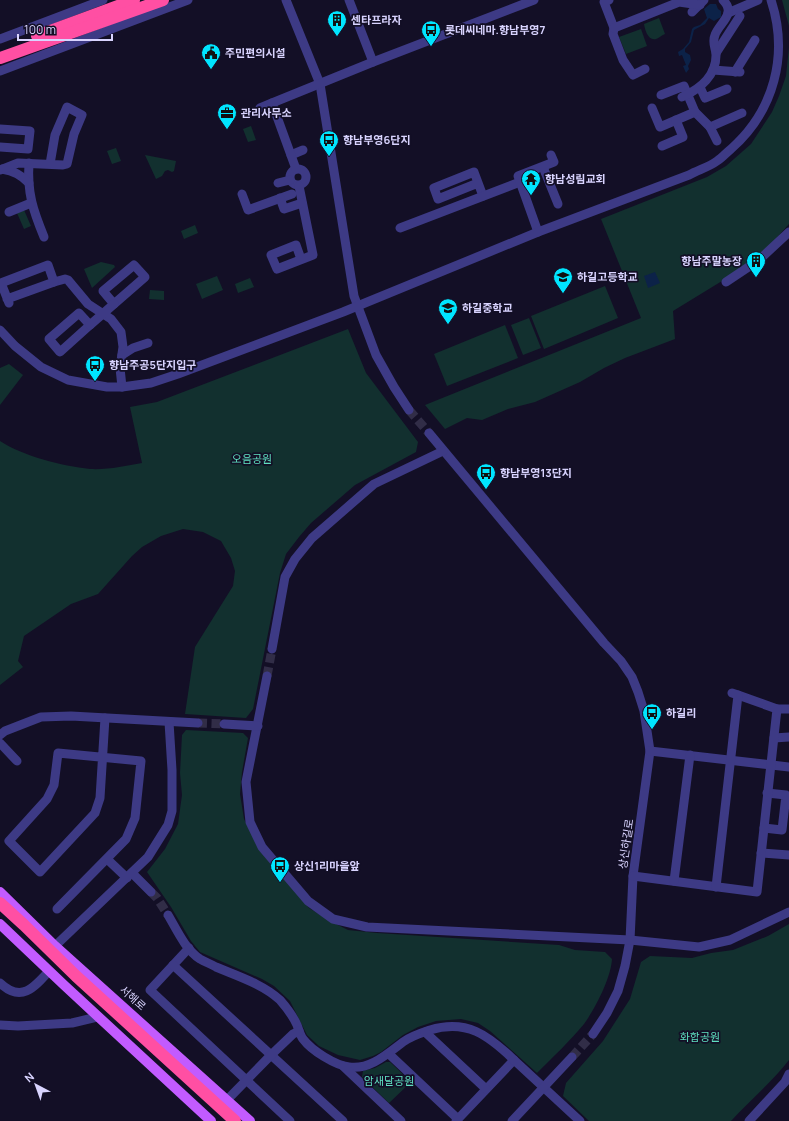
<svg xmlns="http://www.w3.org/2000/svg" width="789" height="1121" viewBox="0 0 789 1121" font-family="Manrope,'Noto Sans KR',sans-serif">
<style>
.green{fill:#12302f}
.water{fill:#0c2248}
.lines{fill:none;stroke-linecap:round;stroke-linejoin:round}
.minor-tunnel{stroke:#312d47;stroke-width:9;stroke-dasharray:9 4.5;stroke-linecap:butt}
.minor{stroke:#3d3a85;stroke-width:9}
.major{stroke:#c25bff;stroke-width:10}
.highway{stroke:#ff4fa3;stroke-width:12}
.labels{text-anchor:middle;stroke-width:3.5;stroke-linejoin:round;paint-order:stroke}
.poi-label{font-size:11px;font-weight:bold;fill:#d9d4ff;stroke:#130f26;text-anchor:start}
.park-label{font-size:11px;fill:#5fe0c0;stroke:#130f26}
.street-label{font-size:11px;fill:#d9d4ff;stroke:#130f26}
</style>
<rect width="100%" height="100%" fill="#130f26"/>
<g class="green">
<polygon points="782,0 789,0 789,35 789,26"/>
<path d="M 659,18 L 665,34 C 662,35 659,38 656,39 C 648,41 645,30 644,24 Z"/>
<polygon points="641,29 647,46 626,54 619,37"/>
<polygon points="789,47 789,224 761,255 722,281 673,311 675,339 625,358 604,368 580,382 535,402 508,409 482,420 467,418 445,429 425,405 641,318 601,219 707,177 726,166 751,144 772,112 779,96 786,76"/>
<polygon points="251,126 256,140 248,142 243,129"/>
<polygon points="116,148 121,161 112,164 107,151"/>
<polygon points="145,155 176,161 174,171 172,172 168,170 165,171 162,176 156,179"/>
<polygon points="24,210 31,226 24,229 17,213"/>
<polygon points="195,225 198,233 184,239 181,231"/>
<polygon points="101,262 114,265 115,267 92,288 84,269"/>
<polygon points="217,276 223,290 202,299 196,284"/>
<polygon points="250,278 254,287 238,293 235,284"/>
<polygon points="605,286 618,318 544,349 531,316"/>
<polygon points="150,290 164,291 164,300 149,299"/>
<polygon points="529,318 541,348 523,355 511,325"/>
<polygon points="505,325 518,358 447,386 434,354"/>
<path d="M 348,329 L 366,373 L 418,442 L 416,452 L 355,485 L 311,523 L 299,537 L 286,554 L 280,573 L 253,709 L 246,718 L 185,714 L 195,647 L 233,586 L 235,571 L 231,558 L 221,541 L 203,532 L 183,529 L 161,536 L 142,547 L 132,556 L 98,594 L 71,604 L 24,636 L 18,661 L 23,667 L 0,685 L 0,441 C 23,456 62,466 90,469 C 107,470 126,466 142,463 L 130,407 L 157,402 Z"/>
<polygon points="9,364 23,375 0,405 0,368"/>
<path d="M 186,730 L 243,733 L 248,738 L 242,772 L 240,794 L 244,819 L 258,847 L 309,908 L 332,922 L 348,930 L 377,933 L 559,945 L 575,950 L 605,952 L 612,959 C 611,978 595,1009 584,1024 C 571,1040 552,1058 537,1073 L 490,1031 L 478,1023 L 461,1019 L 436,1021 L 418,1027 L 403,1035 L 381,1052 L 373,1056 L 360,1060 L 338,1055 L 319,1046 L 307,1035 L 290,1001 L 274,986 L 262,979 L 200,952 L 191,941 L 171,907 L 147,872 L 165,849 L 178,824 L 182,795 L 180,773 L 182,735 Z"/>
<path d="M 789,924 L 789,1060 C 772,1082 750,1100 731,1121 L 589,1121 L 563,1096 L 566,1083 L 603,1041 L 630,999 L 641,962 L 650,956 L 692,958 L 711,953 L 733,950 L 768,936 Z"/>
<polygon points="386,1062 390,1062 411,1082 389,1103 362,1077 363,1071 375,1068"/>
</g>
<g class="water">
<polygon points="710,4 716,4 718,9 721,11 721,17 714,21 709,18 705,24 694,30 691,42 685,49 685,52 690,55 691,60 688,66 689,69 686,73 683,66 686,65 682,55 679,56 678,52 683,49 689,42 692,29 694,27 700,25 707,18 704,9"/>
<polygon points="655,272 660,283 648,288 644,276"/>
</g>
<g class="lines">
<g class="minor-tunnel">
<polyline points="409,410 429,433"/>
<polyline points="267,676 272,649"/>
<polyline points="198,723 224,724"/>
<polyline points="151,892 157,898 168,915"/>
<polyline points="572,1057 593,1034"/>
</g>
<g class="minor">
<polyline points="286,0 320,84 354,296 376,355 394,387 409,410"/>
<polyline points="349,0 373,62"/>
<polyline points="609,0 604,2 614,28 613,34 623,60 633,75 645,69"/>
<polyline points="692,12 704,0"/>
<polyline points="728,13 758,0"/>
<polyline points="614,28 679,2 700,5"/>
<polyline points="0,39 103,0"/>
<polyline points="716,53 740,16"/>
<polyline points="713,70 740,72"/>
<polyline points="0,71 188,0"/>
<polyline points="735,72 755,40"/>
<polyline points="700,87 705,98 727,89"/>
<polyline points="661,95 684,86 695,112 710,127 742,113"/>
<path d="M 682,97 C 700,89 717,75 716,53 C 715,47 712,42 715,35 C 719,23 737,14 723,0"/>
<polyline points="260,108 272,103"/>
<polyline points="652,108 660,127 695,112"/>
<polyline points="710,127 717,141"/>
<polyline points="0,129 30,131 28,149 0,147"/>
<polyline points="662,146 683,137 676,120"/>
<polyline points="291,155 303,150"/>
<path d="M 29,163 C 27,193 33,210 44,237"/>
<polyline points="543,167 558,204"/>
<circle cx="298" cy="177" r="8"/>
<path d="M 2,169 C 14,171 21,175 29,183"/>
<polyline points="296,169 272,103 373,62 534,0"/>
<polyline points="0,170 18,163 63,165 67,164 74,134 82,115 67,107 55,135 50,164"/>
<polyline points="278,183 290,180"/>
<polyline points="478,183 438,199 434,188 474,172 483,196"/>
<polyline points="299,186 313,255 277,269 271,255 296,245 301,259"/>
<polyline points="242,194 248,210 292,194"/>
<polyline points="280,198 284,209 302,203"/>
<polyline points="9,212 31,203"/>
<polyline points="400,228 520,182"/>
<polyline points="538,232 518,176 554,162 551,155"/>
<polygon points="134,265 145,277 114,304 103,291"/>
<polyline points="54,282 65,279 68,280 88,304 111,319 121,332 123,347 120,368 122,387"/>
<polyline points="726,282 759,260 789,232"/>
<polyline points="7,299 54,282 48,265 1,283 9,303"/>
<polygon points="79,313 90,325 60,352 49,339"/>
<polyline points="90,325 114,304"/>
<path d="M 0,330 L 15,346 L 41,367 L 68,380 L 107,387 L 122,387 L 151,383 L 178,374 L 343,312 L 538,232 L 689,175 C 698,170 709,167 717,161 C 722,158 726,153 731,149 C 774,111 789,55 771,0"/>
<polyline points="122,355 133,348 148,343"/>
<polyline points="429,433 604,643 621,661 632,677 638,692 644,711 650,751 633,876 630,940 625,966 618,991 607,1013 593,1034"/>
<polyline points="272,649 285,577 295,559 312,538 374,484 443,451"/>
<polyline points="267,676 246,782 250,822 262,847 308,901 333,919 367,927 630,940 699,947 730,940 789,912"/>
<polyline points="777,709 789,709"/>
<polyline points="224,724 258,726"/>
<polyline points="0,735 5,731 41,717 71,716 198,723"/>
<polyline points="774,738 789,737"/>
<polyline points="0,743 17,761"/>
<polyline points="650,751 789,767"/>
<polyline points="764,828 782,830 786,795 767,793"/>
<polyline points="761,853 789,855"/>
<polyline points="107,859 127,878"/>
<polyline points="132,873 151,892"/>
<polyline points="633,876 757,892 777,709 738,695"/>
<polyline points="674,881 690,755"/>
<polyline points="716,887 738,695 732,693"/>
<polyline points="57,909 126,839 135,818 141,761 58,753 54,785 47,799 9,841 40,872 95,813 100,798 105,718"/>
<path d="M 168,915 C 177,930 185,949 200,959 C 205,962 211,964 216,967 C 237,976 263,984 280,1000 C 287,1008 293,1016 297,1025 C 299,1030 300,1035 303,1039 C 312,1051 335,1065 349,1067 C 370,1070 387,1054 403,1042 C 411,1036 421,1033 430,1030 C 467,1019 488,1035 514,1060 L 456,1121"/>
<polyline points="55,946 148,857 168,825 172,811 172,770 169,722"/>
<polyline points="189,948 150,990 290,1121"/>
<polyline points="173,965 343,1121"/>
<path d="M 0,983 C 21,1003 34,988 49,971"/>
<polyline points="0,1025 18,1026 72,1023 97,1017"/>
<polyline points="425,1032 486,1089"/>
<polyline points="389,1054 458,1119"/>
<polyline points="514,1060 580,1121"/>
<polyline points="343,1066 401,1121"/>
<polyline points="227,1100 271,1055 293,1034 299,1031"/>
<polyline points="512,1121 572,1057"/>
<polyline points="749,1121 785,1082 789,1074"/>
</g>
<g class="major">
<polyline points="0,892 55,946 250,1121"/>
<polyline points="0,924 64,985 211,1121"/>
</g>
<g class="highway">
<polyline points="37,36 134,0"/>
<polyline points="0,58 163,0"/>
<polyline points="0,903 24,925 76,976 235,1121"/>
</g>
</g>
<defs>
<g id="building-pin" transform="scale(1)"><path d="M0 17L-7.5 6A9.5 9.5 0 1 1 7.5 6Z" fill="#00e5ff" stroke="#130f26"/><path d="M-4-6H4V6H1V3H-1V6H-4ZM-2.5-4.3h1.7v1.8h-1.7ZM.8-4.3h1.7v1.8H.8ZM-2.5-1h1.7V.8h-1.7ZM.8-1h1.7V.8H.8Z" fill="#111"/></g>
<g id="bus-pin" transform="scale(1)"><path d="M0 17L-7.5 6A9.5 9.5 0 1 1 7.5 6Z" fill="#00e5ff" stroke="#130f26"/><path d="M-5-6H5V4H4V6H2V4H-2V6H-4V4H-5ZM-3.5-4V0h7V-4ZM-3.5 1.2v1.5H-2V1.2ZM2 1.2v1.5H3.5V1.2Z" fill="#111"/></g>
<g id="civic-pin" transform="scale(1)"><path d="M0 17L-7.5 6A9.5 9.5 0 1 1 7.5 6Z" fill="#00e5ff" stroke="#130f26"/><path d="M-.6-6.5H3V-4.5H.6V-3L4-1V1h2V6H-6V1h2V-1L-.6-3ZM-1.2 2.5V6h2.4V2.5Z" fill="#111"/></g>
<g id="office-pin" transform="scale(1)"><path d="M0 17L-7.5 6A9.5 9.5 0 1 1 7.5 6Z" fill="#00e5ff" stroke="#130f26"/><path d="M-6-3h4V-5.5h4V-3h4V5H-6ZM-1-4.5V-3h2v-1.5ZM-6 0V1H6V0Z" fill="#111"/></g>
<g id="temple-pin" transform="scale(1)"><path d="M0 17L-7.5 6A9.5 9.5 0 1 1 7.5 6Z" fill="#00e5ff" stroke="#130f26"/><path d="M0-6L5-2H3V0L6.5 2.5H4V6H1.5V3h-3V6H-4V2.5H-6.5L-3 0V-2H-5Z" fill="#111"/></g>
<g id="school-pin" transform="scale(1)"><path d="M0 17L-7.5 6A9.5 9.5 0 1 1 7.5 6Z" fill="#00e5ff" stroke="#130f26"/><path d="M0-5L7-2L0 1L-7-2ZM-4 1L0 2.5L4 1V4Q0 6-4 4Z" fill="#111"/></g>
</defs>
<g fill-rule="evenodd">
<use href="#building-pin" x="337" y="20"/>
<use href="#bus-pin" x="431" y="30"/>
<use href="#civic-pin" x="211" y="53"/>
<use href="#office-pin" x="227" y="113"/>
<use href="#bus-pin" x="329" y="140"/>
<use href="#temple-pin" x="531" y="179"/>
<use href="#building-pin" x="756" y="261"/>
<use href="#school-pin" x="563" y="277"/>
<use href="#school-pin" x="448" y="308"/>
<use href="#bus-pin" x="95" y="365"/>
<use href="#bus-pin" x="486" y="473"/>
<use href="#bus-pin" x="652" y="713"/>
<use href="#bus-pin" x="280" y="866"/>
</g>
<g class="labels">
<g class="poi-label">
<text x="351" y="24">센타프라자</text>
<text x="445" y="34">롯데씨네마.향남부영7</text>
<text x="225" y="57">주민편의시설</text>
<text x="241" y="117">관리사무소</text>
<text x="343" y="144">향남부영6단지</text>
<text x="545" y="183">향남성림교회</text>
<text x="742" y="265" text-anchor="end">향남주말농장</text>
<text x="577" y="281">하길고등학교</text>
<text x="462" y="312">하길중학교</text>
<text x="109" y="369">향남주공5단지입구</text>
<text x="500" y="477">향남부영13단지</text>
<text x="666" y="717">하길리</text>
<text x="294" y="870">상신1리마을앞</text>
</g>
<g class="park-label">
<text x="252" y="463">오음공원</text>
<text x="700" y="1041">화합공원</text>
<text x="389" y="1085">암새달공원</text>
</g>
<g class="street-label">
<text transform="translate(626 844) rotate(-82)" y="4">상신하길로</text>
<text transform="translate(133 998) rotate(42)" y="4">서해로</text>
</g>
</g>
<g transform="translate(36 1085) rotate(319)" stroke="#130f26" stroke-width="3" paint-order="stroke">
<path d="M0-3L7 15L0 10L-7 15Z" fill="#d9d4ff"/>
<text y="-6" font-size="11" font-weight="bold" text-anchor="middle" fill="#d9d4ff">N</text>
</g>
<path d="M18 34v6h94v-6" fill="none" stroke="#d9d4ff" stroke-width="2"/>
<text x="24" y="34" font-size="12" fill="#d9d4ff" stroke="#130f26" stroke-width="3" paint-order="stroke">100 m</text>
</svg>
